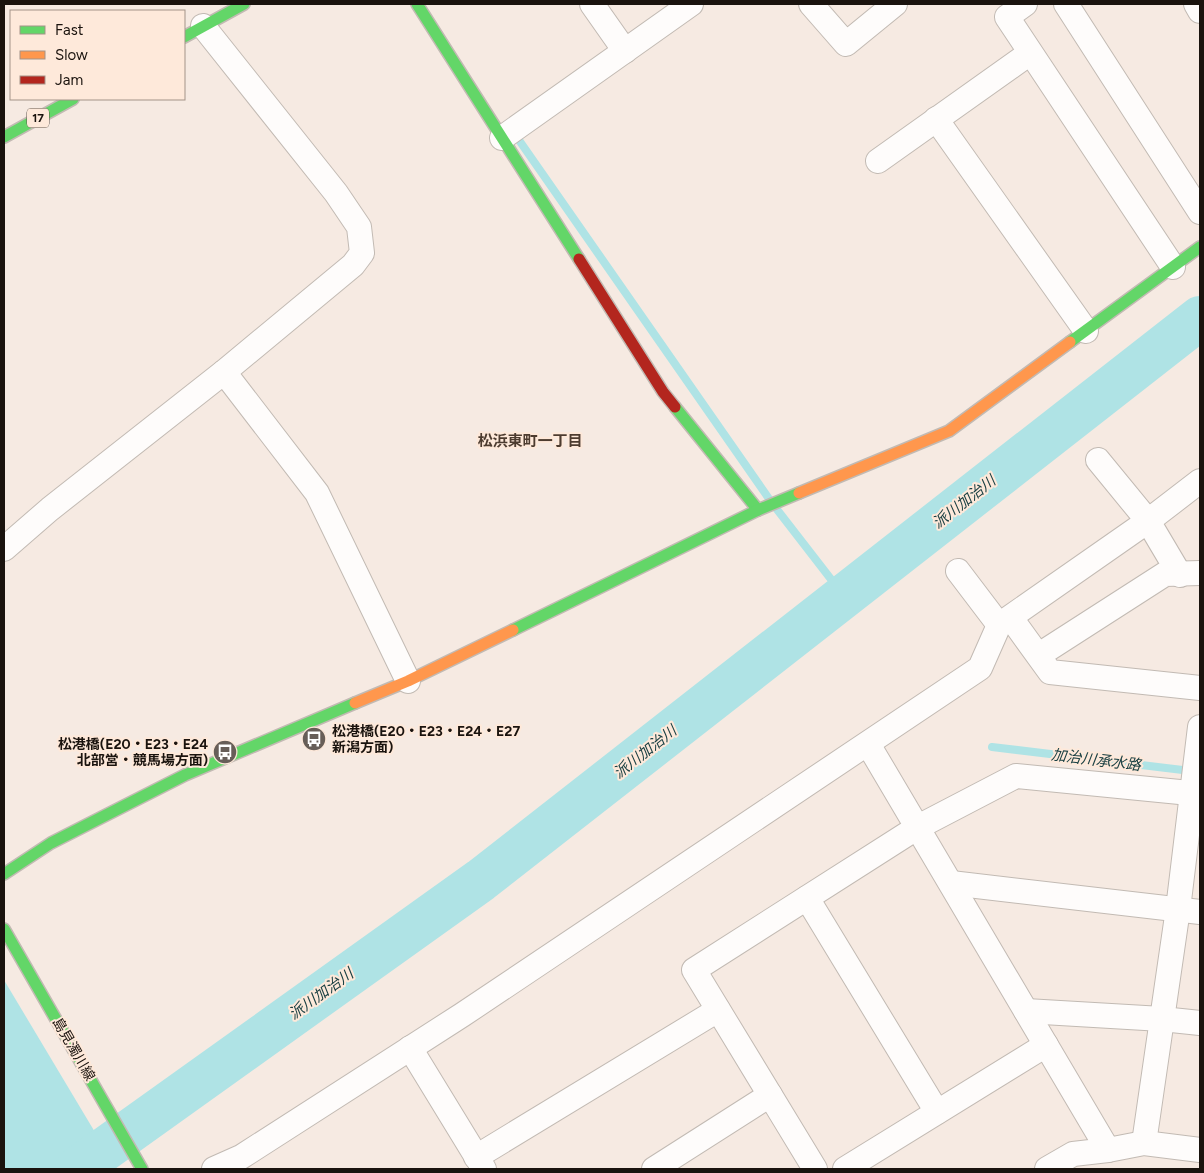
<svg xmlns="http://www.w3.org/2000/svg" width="1204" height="1173" viewBox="0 0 1204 1173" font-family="Figtree,'Noto Sans JP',sans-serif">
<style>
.water{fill:#afe3e5}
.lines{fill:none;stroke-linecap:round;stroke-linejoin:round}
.stream{stroke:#afe3e5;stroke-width:8}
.river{stroke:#afe3e5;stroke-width:44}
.street-casing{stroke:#c2bab3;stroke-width:26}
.fast-casing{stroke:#c2bab3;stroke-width:14}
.slow-casing{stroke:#c2bab3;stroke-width:14}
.jam-casing{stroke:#c2bab3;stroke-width:14}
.street{stroke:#fefcfb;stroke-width:24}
.fast{stroke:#63d668;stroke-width:11}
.slow{stroke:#ff974d;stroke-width:11}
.jam{stroke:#b3261e;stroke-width:11}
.labels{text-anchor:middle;stroke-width:4;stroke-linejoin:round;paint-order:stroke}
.shield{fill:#fee9da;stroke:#5e534b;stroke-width:1}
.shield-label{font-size:12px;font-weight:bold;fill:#1a130e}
.poi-label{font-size:14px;font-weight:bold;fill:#1a130e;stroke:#fee9da;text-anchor:start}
.street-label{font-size:14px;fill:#1a130e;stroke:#fee9da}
.neighbourhood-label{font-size:15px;font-weight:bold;fill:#4d3c30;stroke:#fee9da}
.water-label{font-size:15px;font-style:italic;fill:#1a4043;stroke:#fee9da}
</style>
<rect width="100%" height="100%" fill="#f6eae2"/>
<polygon class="water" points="4,980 117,1169 4,1169"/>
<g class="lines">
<g class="stream">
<polyline points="514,133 772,503 844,596"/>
<polyline points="992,747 1191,771"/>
</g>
<polyline class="river" points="77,1169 481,880 1200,318"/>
<g class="street-casing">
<g id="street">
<polyline points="592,4 625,51"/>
<polyline points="811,4 846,44 895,4"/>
<polyline points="1025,4 1007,17 1173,267"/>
<polyline points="1066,4 1200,212"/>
<polyline points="1196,4 1200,11"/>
<polyline points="936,119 1086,331"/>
<polyline points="502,138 691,4"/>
<polyline points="878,161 1030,53"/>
<polyline points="224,372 317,493 408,681"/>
<polyline points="1098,460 1148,521 1180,575"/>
<polyline points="4,549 50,509 224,372 353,265 362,253 359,227 336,193 203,26"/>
<polyline points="958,571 999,625"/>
<polyline points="1011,618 1050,672 1200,688"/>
<polyline points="1039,655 1165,574 1200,573"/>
<polyline points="868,744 1108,1150"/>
<polyline points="951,883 1200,912"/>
<polyline points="807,898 937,1112"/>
<polyline points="1026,1011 1162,1019 1200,1023"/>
<polyline points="410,1048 484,1169"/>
<polyline points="1144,1143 1178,909 1200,727"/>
<polyline points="476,1157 718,1010"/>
<polyline points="214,1169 241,1157 462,1015 980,668 999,625 1148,521 1200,481"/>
<polyline points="654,1169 770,1095"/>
<polyline points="815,1169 694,970 918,827 1016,776 1200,794"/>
<polyline points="845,1169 1046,1045"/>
<polyline points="1047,1169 1073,1154 1108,1150 1144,1143 1200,1150"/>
</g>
</g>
<g class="fast-casing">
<g id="fast">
<polyline points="417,4 579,259"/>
<polyline points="184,37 244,4"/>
<polyline points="4,137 73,99"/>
<polyline points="1070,342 1200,247"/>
<polyline points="675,407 758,510"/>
<polyline points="513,630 758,510 799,493"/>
<polyline points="4,874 51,843 185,775 355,703"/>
<polyline points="4,929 142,1169"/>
</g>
</g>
<g class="slow-casing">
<g id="slow">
<polyline points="799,493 949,431 1070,342"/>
<polyline points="355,703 408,681 513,630"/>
</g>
</g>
<g class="jam-casing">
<polyline id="jam" points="579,259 663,392 675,407"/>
</g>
<use href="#street" class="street"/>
<use href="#fast" class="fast"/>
<use href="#slow" class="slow"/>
<use href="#jam" class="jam"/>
</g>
<defs>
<g id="bus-disc" transform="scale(1.25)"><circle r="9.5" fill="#675e58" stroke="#fee9da"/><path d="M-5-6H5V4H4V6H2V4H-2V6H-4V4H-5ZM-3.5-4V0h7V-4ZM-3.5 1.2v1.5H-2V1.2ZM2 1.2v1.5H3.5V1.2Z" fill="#fff"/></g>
</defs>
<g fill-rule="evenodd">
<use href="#bus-disc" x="314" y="739"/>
<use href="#bus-disc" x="225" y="752"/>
</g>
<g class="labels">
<rect class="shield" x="27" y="108.5" width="22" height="19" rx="4"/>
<g class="shield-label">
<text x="38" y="122">17</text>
</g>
<g class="poi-label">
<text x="332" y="736">松港橋(E20・E23・E24・E27<tspan x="332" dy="16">新潟方面)</tspan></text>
<text x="208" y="749" text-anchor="end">松港橋(E20・E23・E24<tspan x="208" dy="16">北部営・競馬場方面)</tspan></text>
</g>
<g class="street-label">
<text transform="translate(74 1049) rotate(60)" y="5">島見濁川線</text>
</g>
<g class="neighbourhood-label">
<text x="530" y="446">松浜東町一丁目</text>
</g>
<g class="water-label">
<text transform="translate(964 502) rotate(-38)" y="5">派川加治川</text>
<text transform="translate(645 752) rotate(-38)" y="5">派川加治川</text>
<text transform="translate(1096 760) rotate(7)" y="5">加治川承水路</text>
<text transform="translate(321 994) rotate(-36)" y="5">派川加治川</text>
</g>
</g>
<rect width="1204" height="1173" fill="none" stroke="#1a130e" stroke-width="10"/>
<rect x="10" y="10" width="175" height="90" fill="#fee9da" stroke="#a39388"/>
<rect x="20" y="26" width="25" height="8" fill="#63d668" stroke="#a39388"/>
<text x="55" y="35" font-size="15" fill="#1a130e">Fast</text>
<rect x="20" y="51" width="25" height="8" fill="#ff974d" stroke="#a39388"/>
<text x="55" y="60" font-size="15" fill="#1a130e">Slow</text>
<rect x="20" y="76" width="25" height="8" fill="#b3261e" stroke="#a39388"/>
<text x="55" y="85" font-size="15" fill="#1a130e">Jam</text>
</svg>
